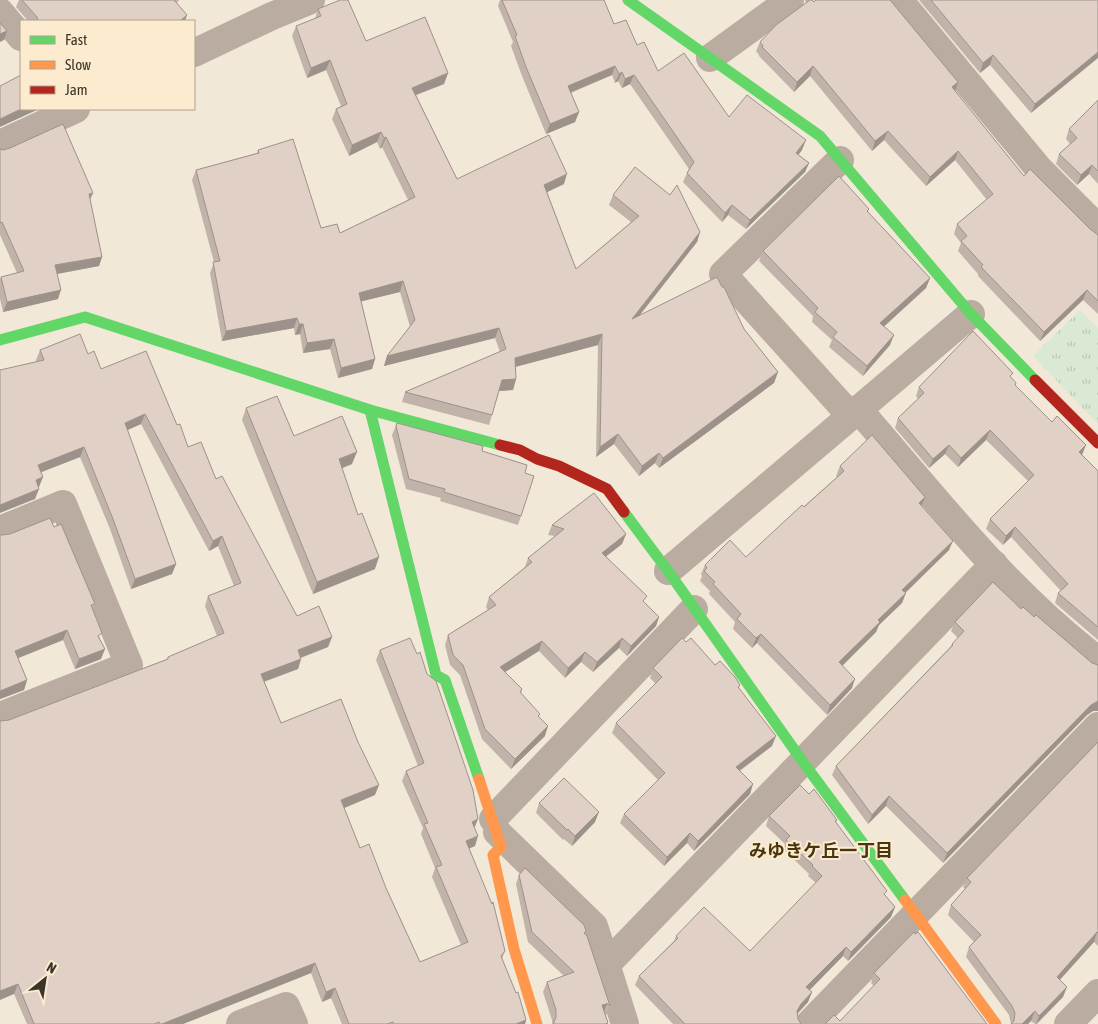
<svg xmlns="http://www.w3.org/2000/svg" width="1098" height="1024" viewBox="0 0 1098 1024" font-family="'Asap Condensed','Noto Sans JP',sans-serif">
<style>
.grass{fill:url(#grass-tufts)}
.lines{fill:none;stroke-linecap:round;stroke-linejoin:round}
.street{stroke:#bbaca2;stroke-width:28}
.fast{stroke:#63d668;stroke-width:11}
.slow{stroke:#ff974d;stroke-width:11}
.jam{stroke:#b3261e;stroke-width:11}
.wall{fill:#c1b3a9}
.shaded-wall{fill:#9d928a}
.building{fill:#e0d0c5;stroke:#9d928a}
.labels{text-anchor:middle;stroke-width:4;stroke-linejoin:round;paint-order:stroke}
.neighbourhood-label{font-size:18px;font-weight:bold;fill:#493610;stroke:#fcebce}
</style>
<defs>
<pattern id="grass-tufts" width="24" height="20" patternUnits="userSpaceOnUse" patternTransform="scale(1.25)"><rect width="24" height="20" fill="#d9e9d4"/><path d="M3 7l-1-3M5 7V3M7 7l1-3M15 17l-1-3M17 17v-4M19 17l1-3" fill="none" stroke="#bbc8b6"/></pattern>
</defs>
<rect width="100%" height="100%" fill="#f2e8d8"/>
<polygon class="grass" points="1080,310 1098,328 1098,424 1033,356"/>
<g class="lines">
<g class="street">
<polyline points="899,0 1039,169 1098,228"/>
<polyline points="0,12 21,37"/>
<polyline points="194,53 272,16 311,0"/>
<polyline points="710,58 790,0"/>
<polyline points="0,144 76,109"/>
<polyline points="840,160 723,274 850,415"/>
<path d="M 858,409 C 933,495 1007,592 1098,660"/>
<polyline points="0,530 63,504 129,665 0,716"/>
<polyline points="668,571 971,314"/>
<polyline points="493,819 694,609"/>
<polyline points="497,832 594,926 625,1024"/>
<polyline points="606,965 994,564"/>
<polyline points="240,1024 286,1006 294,1024"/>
<polyline points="809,1024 1098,726"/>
<polyline points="1068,1024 1098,993"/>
</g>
<g class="fast">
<polyline points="628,0 820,136 971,314 1035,380"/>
<polyline points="0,340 85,317 370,410 500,445"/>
<polyline points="370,410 436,675 445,680 479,779"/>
<polyline points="624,512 668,571 803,762 905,900"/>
</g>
<g class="slow">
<polyline points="479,779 501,847 493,855 514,949 537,1024"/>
<polyline points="905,900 996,1024"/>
</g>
<g class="jam">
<polyline points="1035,380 1098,443"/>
<polyline points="500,445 520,450 537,459 559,466 607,489 624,512"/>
</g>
</g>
<g class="wall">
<polygon points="19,0 179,0 177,3 185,21 28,21 16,7"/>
<polygon points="500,0 604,0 614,24 637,45 658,71 729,117 802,150 798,155 809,163 805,172 746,229 728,215 722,222 683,182 687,173 689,169 630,84 622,88 618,81 615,83 612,75 571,93 579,112 575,122 546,134 522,76 511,46 513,42 498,6"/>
<polygon points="805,0 814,0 813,1 955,91 1024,176 1090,229 1098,235 1098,314 1083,300 1040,341 978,276 978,274 958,251 961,243 954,234 957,224 987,200 955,160 926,186 884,140 872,151 810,76 794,92 759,56 759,55 756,51 760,42 806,3"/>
<polygon points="919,0 1098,0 1031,113 990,65 980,73"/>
<polygon points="318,9 366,41 448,73 444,84 416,95 457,179 564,184 547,192 576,269 631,222 609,205 613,195 700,232 697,242 639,315 744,329 778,372 774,383 659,468 655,463 639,476 614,444 596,457 598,345 515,367 516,379 513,390 499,391 489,425 402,402 405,392 500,352 495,338 384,366 387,356 410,327 400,292 361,301 375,359 372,369 338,378 330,349 303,353 300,334 295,335 294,328 222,341 210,273 214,262 192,180 196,170 257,153 258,150 321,228 340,233 408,200 382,147 380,149 377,142 349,156 332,119 336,109 341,106 326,70 307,78 292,36 296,26 315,19"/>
<polygon points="1098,100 1098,184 1089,174 1077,185 1056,164 1059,154 1070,144 1066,139 1069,129"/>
<polygon points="0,149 90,200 102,257 99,266 57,274 58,299 3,312 0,299 0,279 1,277 17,273 0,235"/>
<polygon points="869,209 868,212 930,278 926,288 884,326 890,345 863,376 829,347 832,340 812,322 813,316 759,261 763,251"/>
<polygon points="40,350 88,354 101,369 177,425 188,447 216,479 297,616 332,637 328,647 301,658 301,659 298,669 264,682 281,723 375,795 344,808 360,848 386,888 420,962 461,945 432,877 435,868 421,834 423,828 402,781 406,771 418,766 376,660 380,650 475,828 475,846 469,848 505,951 502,959 526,1020 525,1024 342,1024 331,998 322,1002 311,973 183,1024 27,1024 14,994 1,721 9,720 167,659 168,657 217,636 205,606 208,596 234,586 218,546 209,551 141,424 127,430 176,564 172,574 131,589 110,529 80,457 41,472 43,477 38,487 35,499 36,360"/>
<polygon points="1011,378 1015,386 1082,455 1098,471 1098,640 1055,603 1058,593 1061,591 1011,537 1003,545 986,529 990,519 1028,481 986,440 958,467 945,454 929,468 895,428 898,418 918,399 916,396 919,387"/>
<polygon points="246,408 294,436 352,464 342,468 375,569 313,594 242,420"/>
<polygon points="397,423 482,451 525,473 521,516 518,525 440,501 441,498 406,489 392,435"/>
<polygon points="840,466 922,506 949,550 905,593 902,603 879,625 876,632 843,665 852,688 827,715 757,643 752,648 733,629 735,622 709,594 710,591 700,581 702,576 701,574 705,565 746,557 837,477 836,476"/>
<polygon points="552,525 626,534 622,544 606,556 645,603 659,617 656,626 627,656 619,648 593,672 581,662 565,678 539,651 505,672 522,689 521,694 539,717 545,736 511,769 482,739 460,675 450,665 445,645 448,635 488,610 486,607 489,597 525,567 528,558 555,536 548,535"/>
<polygon points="54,527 95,604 93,610 100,640 101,659 75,669 63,640 18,658 27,680 24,690 0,699 2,535"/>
<polygon points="1021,609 1034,617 1092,663 1093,711 1087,715 943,863 886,806 868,824 832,775 836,766 950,647 952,644 958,638 951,631 955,622"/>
<polygon points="686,642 740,685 739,688 772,746 740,771 753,784 750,794 694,851 687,843 664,866 620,823 624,814 658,780 612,733 616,723 656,684 650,678 653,668"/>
<polygon points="1098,742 1098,946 1094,942 1060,980 1063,997 1037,1024 1035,1024 1031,1021 1028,1024 1011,1024 1009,1015 966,957 969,947 974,942 948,915 951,905 965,889 963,887 967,878"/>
<polygon points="539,803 595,822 572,846 564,839 563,840 536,813"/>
<polygon points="769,816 837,820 836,822 885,896 895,907 891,917 848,961 843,956 809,990 812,992 808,1002 797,1014 798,1019 801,1024 673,1024 635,985 639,976 674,941 676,936 750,951 816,883 808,876 809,874 783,849 785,844 766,826"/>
<polygon points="519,875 585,933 610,1006 606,1016 608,1023 608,1024 552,1024 552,1020 543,992 547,982 564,976 528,942 516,884"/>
<polygon points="874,973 987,1024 840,1021 874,986 871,983"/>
</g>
<g class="shaded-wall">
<polygon points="187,15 185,21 180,21"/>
<polygon points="7,31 4,40 0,42 0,34"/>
<polygon points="1098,52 1098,58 1031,113 1035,104"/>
<polygon points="993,55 990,65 980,73 983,63"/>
<polygon points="330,60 326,70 307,78 311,68"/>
<polygon points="615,66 612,75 564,95 568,86"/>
<polygon points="813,66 810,76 794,92 797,82"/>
<polygon points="622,72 618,81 615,83 619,74"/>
<polygon points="448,73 444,84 408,98 412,88"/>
<polygon points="634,75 630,84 622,88 625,79"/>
<polygon points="958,82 955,92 952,87"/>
<polygon points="21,109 39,109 0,127 0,119"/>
<polygon points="579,112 575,122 546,134 550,124"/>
<polygon points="888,131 884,140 872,151 875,141"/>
<polygon points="381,132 377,142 349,156 352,145"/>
<polygon points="386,137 382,147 380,149 384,138"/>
<polygon points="806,140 802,150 793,162 796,153"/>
<polygon points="958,151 955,160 926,186 930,177"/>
<polygon points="809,163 805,172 746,229 750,220"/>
<polygon points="1092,165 1089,174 1077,185 1081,175"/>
<polygon points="567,174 564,184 541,195 544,185"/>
<polygon points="93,193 89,202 89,194"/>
<polygon points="732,205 728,215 722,222 725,213"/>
<polygon points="700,232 697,242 629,329 632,319"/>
<polygon points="102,257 99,266 51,275 55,265"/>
<polygon points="930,278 926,288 877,333 880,323"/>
<polygon points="403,281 400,292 355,303 359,293"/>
<polygon points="61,290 58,299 3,312 7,302"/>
<polygon points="1087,290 1083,300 1040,341 1044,332"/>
<polygon points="297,318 294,328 222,341 226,331"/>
<polygon points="299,324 303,324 300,334 295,335"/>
<polygon points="499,328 495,338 384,366 387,356"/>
<polygon points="602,334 598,345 511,368 515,358"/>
<polygon points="894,335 890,345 863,376 867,366"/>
<polygon points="334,339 330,349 303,353 307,343"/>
<polygon points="375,359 372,369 338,378 341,368"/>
<polygon points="778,372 774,383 659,468 663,458"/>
<polygon points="516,379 513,390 499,391 502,380"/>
<polygon points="145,414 141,424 121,433 125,423"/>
<polygon points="990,430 986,440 958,467 961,458"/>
<polygon points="618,434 614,444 596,457 600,447"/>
<polygon points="949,445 945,454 929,468 933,459"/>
<polygon points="1086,445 1082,455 1075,462 1079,452"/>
<polygon points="84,447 80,457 34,475 38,465"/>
<polygon points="357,452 352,464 335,471 339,459"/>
<polygon points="659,453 655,463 639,476 642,466"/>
<polygon points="43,477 39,487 32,490 36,480"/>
<polygon points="39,489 35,499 0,513 0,505"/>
<polygon points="925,497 921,507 919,503"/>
<polygon points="1015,527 1011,537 1003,545 1006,536"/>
<polygon points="626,534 622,544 599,562 602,553"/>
<polygon points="222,536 218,546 209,551 213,541"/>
<polygon points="953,541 949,550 899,599 902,590"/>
<polygon points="379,557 375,569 313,594 317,582"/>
<polygon points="176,564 172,574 131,589 135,579"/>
<polygon points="906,593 902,603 879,625 876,632 836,672 839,662 878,620"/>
<polygon points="659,617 656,626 627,656 631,646"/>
<polygon points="67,630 63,640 11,661 15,651"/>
<polygon points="761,634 757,643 752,648 756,638"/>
<polygon points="332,637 328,647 294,660 298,650"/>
<polygon points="622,638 619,648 593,672 597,662"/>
<polygon points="542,641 539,651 497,677 500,667"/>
<polygon points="105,649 101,659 75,669 79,659"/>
<polygon points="585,652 581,662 565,678 568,668"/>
<polygon points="301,659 298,669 257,684 261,674"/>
<polygon points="855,679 852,688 827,715 830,705"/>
<polygon points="27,680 24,690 0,699 0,691"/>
<polygon points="1098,701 1098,711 1093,711 1087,715 943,863 947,853 1091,705"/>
<polygon points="548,726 545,736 511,769 515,759"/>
<polygon points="776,736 772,746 732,776 736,767"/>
<polygon points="753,784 750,794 694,851 698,841"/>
<polygon points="379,785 375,795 337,811 341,800"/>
<polygon points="889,796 886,806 868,824 872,815"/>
<polygon points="599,812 595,822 572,846 575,836"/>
<polygon points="478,819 474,829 472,822"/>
<polygon points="690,833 687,843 664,866 667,857"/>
<polygon points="478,836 475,846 463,851 466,841"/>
<polygon points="895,907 891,917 848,961 851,952"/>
<polygon points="1097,932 1094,942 1053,987 1057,977"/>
<polygon points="846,947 843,956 803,997 806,987"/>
<polygon points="315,963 311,973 183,1024 162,1024"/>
<polygon points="18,984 14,994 0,1000 0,991"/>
<polygon points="1067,987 1063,997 1036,1024 1039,1016"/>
<polygon points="335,988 331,998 322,1002 326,992"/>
<polygon points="812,992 808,1002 798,1013 794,1021 797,1011 801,1004"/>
<polygon points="607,1004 603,1014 602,1005"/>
<polygon points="1035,1011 1031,1021 1028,1024 1022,1024"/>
<polygon points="526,1020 525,1024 516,1024"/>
</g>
<g class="building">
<polygon points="22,0 174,0 187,15 180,21 38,21 37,17"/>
<polygon points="340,0 348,0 366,41 425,17 448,73 412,88 457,179 549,135 567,174 544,185 576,269 639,216 613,195 635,167 670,195 677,185 700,232 632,319 717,277 722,287 724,287 744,329 778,372 663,458 659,453 642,466 618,434 600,447 602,334 515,358 516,379 502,380 492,415 405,392 506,349 499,328 387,356 415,320 403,281 359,293 375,359 341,368 334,339 307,343 303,324 299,324 297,318 226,331 213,262 220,261 196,170 259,153 258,150 293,139 321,228 337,224 340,233 415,197 386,137 384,138 381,132 352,145 336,109 347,104 330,60 311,68 296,26 321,16 318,9"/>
<polygon points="502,0 604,0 614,24 626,20 637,45 644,42 658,71 684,53 729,117 747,95 806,140 796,153 809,163 750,220 732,205 725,213 687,173 694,162 634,75 625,79 622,72 619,74 615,66 568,86 579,112 550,124 526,67 515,36 517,35"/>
<polygon points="810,0 812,0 814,2 816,0 890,0 958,82 952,87 1024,176 1030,169 1090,229 1098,235 1098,301 1087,290 1044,332 981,267 983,265 961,241 967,236 957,224 993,194 958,151 930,177 888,131 875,141 813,66 797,82 762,47 763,46 760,42 776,25"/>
<polygon points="931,0 1098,0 1098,52 1035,104 993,55 983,63"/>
<polygon points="0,23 7,31 0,34"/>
<polygon points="21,75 21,109 0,119 0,86"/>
<polygon points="1098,100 1098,171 1092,165 1081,175 1059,154 1077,138 1069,129"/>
<polygon points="63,124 93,193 89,194 102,257 55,265 61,290 7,302 1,277 24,271 2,222 0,223 0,149 3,150 10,148"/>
<polygon points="839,176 869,209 867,211 930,278 880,323 894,335 867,366 833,337 837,332 815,312 818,308 763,251"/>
<polygon points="973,331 1013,373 1010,376 1016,383 1015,385 1052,422 1057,416 1086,445 1079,452 1098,471 1098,627 1058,593 1068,584 1015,527 1006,536 990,519 1034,475 990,430 961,458 949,445 933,459 898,418 924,393 919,387"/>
<polygon points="80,334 88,354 94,351 101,369 146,351 177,425 180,424 188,447 201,442 216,479 222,476 297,616 319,606 332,637 298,650 301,659 261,674 281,723 341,699 358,742 379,785 341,800 360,848 369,844 386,888 420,962 468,942 436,867 442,865 424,824 428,823 406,771 424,763 380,650 410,638 417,654 420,652 427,674 436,681 473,790 478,819 472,822 478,836 466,841 492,904 493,902 505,951 501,956 516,993 518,992 526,1020 516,1024 394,1024 393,1022 387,1024 349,1024 335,988 326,992 315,963 162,1024 160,1024 159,1022 154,1024 34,1024 18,984 0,991 0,721 9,720 168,659 168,657 224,633 208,596 241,583 222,536 213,541 145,414 125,423 176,564 135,579 113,519 84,447 38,465 43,477 36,480 39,489 0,505 0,370 44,360 40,350"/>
<polygon points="277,396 294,436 342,416 357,452 339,459 358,515 362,513 379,557 317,582 246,408"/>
<polygon points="397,423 483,446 482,451 527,465 525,473 534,476 521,516 444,492 445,489 409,479 396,426"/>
<polygon points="872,435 925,497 919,503 953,541 902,590 906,593 878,620 880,622 839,662 855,679 830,705 761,634 756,638 737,619 741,614 713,584 715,582 704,571 707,568 705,565 730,540 746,557 802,505 804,507 844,471 840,466"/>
<polygon points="594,493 626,534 602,553 647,596 643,601 659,617 631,646 622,638 597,662 585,652 568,668 542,641 500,667 522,689 520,692 540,714 538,716 548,726 515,759 485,729 463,665 453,655 448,635 496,605 489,597 532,562 528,558 564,529 552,525"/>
<polygon points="50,518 54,527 61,524 95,604 91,605 102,633 98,636 105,649 79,659 67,630 15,651 27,680 0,691 0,535 2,535 10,534"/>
<polygon points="993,582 1021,609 1023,607 1034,617 1036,615 1092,663 1098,665 1098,701 1091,705 947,853 889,796 872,815 836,766 953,645 952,644 964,631 955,622"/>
<polygon points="682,638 686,642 691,638 715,665 720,661 735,677 740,685 738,687 776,736 736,767 753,784 698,841 690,833 667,857 624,814 665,773 616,723 662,677 653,668"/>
<polygon points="1098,742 1098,933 1097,932 1057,977 1067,987 1039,1016 1035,1011 1022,1024 1011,1024 1014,1021 1015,1013 1012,1006 969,947 981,935 951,905 971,882 967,878"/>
<polygon points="564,778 599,812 575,836 568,829 567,830 539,803"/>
<polygon points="800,785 809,794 814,789 837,820 835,821 887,891 884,894 895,907 851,952 846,947 806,987 812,992 801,1004 797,1011 798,1019 801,1024 684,1024 684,1023 639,976 678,938 676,936 704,907 750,951 822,876 812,866 813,865 786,840 790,836 769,816"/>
<polygon points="525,868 584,925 586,931 584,933 587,936 610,1006 606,1003 607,1004 602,1005 608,1023 605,1024 554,1024 554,1022 556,1017 556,1010 547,982 574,972 532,932 519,875"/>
<polygon points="914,932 915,934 918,932 987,1024 825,1024 834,1015 840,1021 880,979 874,973"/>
</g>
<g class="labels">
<g class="neighbourhood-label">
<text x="821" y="857">みゆきケ丘一丁目</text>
</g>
</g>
<rect x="20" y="20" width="175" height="90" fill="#fcebce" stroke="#afa28c"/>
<rect x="30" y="36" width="25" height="8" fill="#63d668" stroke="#afa28c"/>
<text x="65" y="45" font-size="15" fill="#3b3529">Fast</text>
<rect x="30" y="61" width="25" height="8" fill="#ff974d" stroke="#afa28c"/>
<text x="65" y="70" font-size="15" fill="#3b3529">Slow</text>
<rect x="30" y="86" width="25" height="8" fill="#b3261e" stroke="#afa28c"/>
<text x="65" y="95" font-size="15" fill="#3b3529">Jam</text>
<g transform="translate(45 979) rotate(30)" stroke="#fcebce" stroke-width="4" paint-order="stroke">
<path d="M0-4L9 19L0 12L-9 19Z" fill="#3b3529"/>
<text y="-8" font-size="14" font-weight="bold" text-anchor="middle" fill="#3b3529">N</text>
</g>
</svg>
